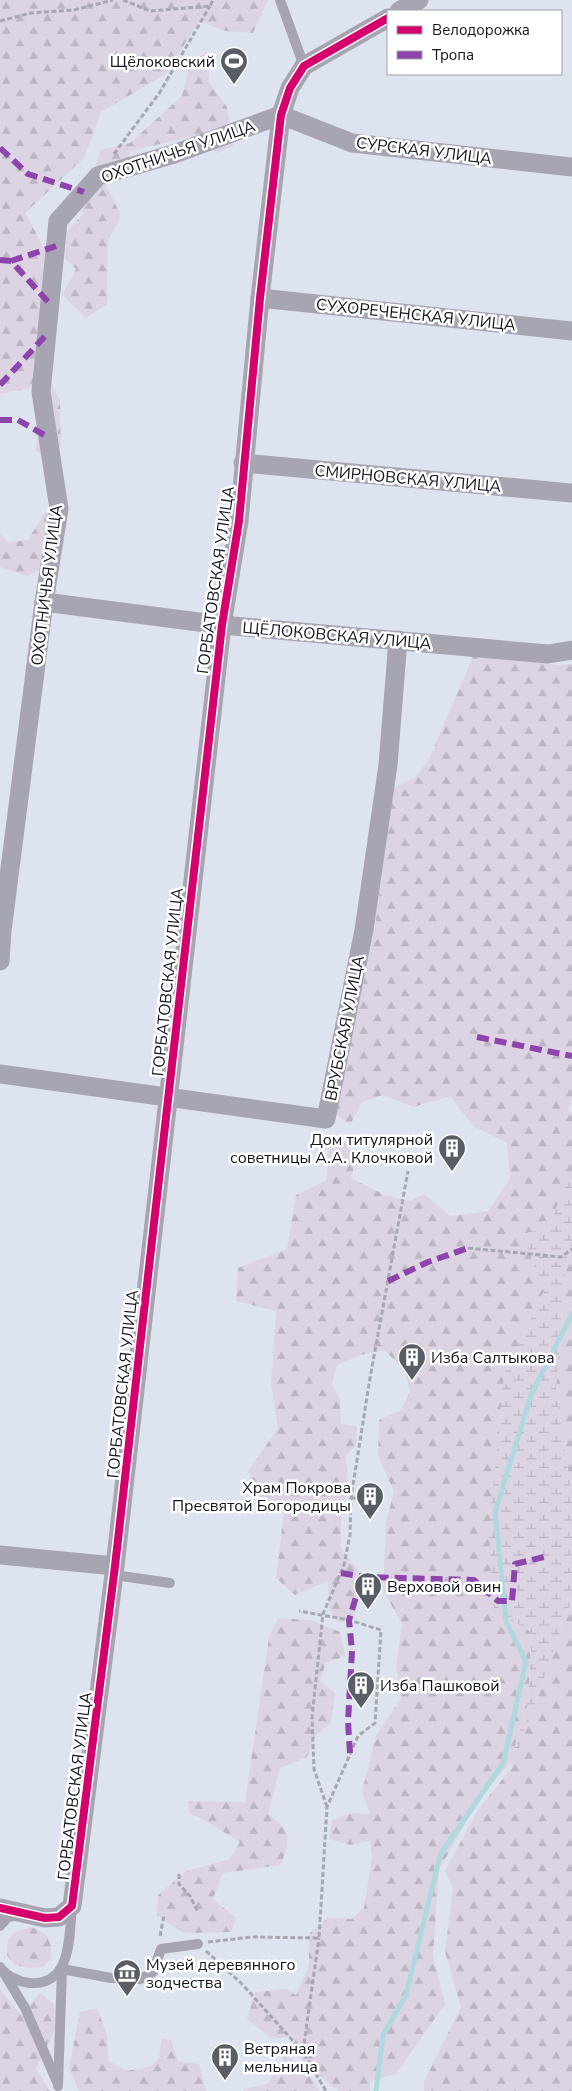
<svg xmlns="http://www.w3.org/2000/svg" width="572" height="2091" viewBox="0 0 572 2091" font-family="'Nunito Sans',sans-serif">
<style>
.forest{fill:url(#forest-firs)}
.wetland{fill:url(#wetland-marsh)}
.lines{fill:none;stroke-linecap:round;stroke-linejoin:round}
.stream{stroke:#b0d9df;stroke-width:5}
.path{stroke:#a7a8b2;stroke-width:3;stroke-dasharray:5 2.5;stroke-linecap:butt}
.lane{stroke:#a7a5b2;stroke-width:10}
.street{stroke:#a7a5b2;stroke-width:19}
.quiet{stroke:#8e44ad;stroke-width:6;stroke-dasharray:12 6;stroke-linecap:butt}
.cycleway-casing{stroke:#fff;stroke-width:11}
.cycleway{stroke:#d6006c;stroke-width:8}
.labels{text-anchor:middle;stroke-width:5;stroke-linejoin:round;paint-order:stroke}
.poi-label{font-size:16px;fill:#11151c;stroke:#fff;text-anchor:start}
.street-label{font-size:16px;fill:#11151c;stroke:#fff}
</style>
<defs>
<pattern id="forest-firs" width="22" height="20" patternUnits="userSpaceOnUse" patternTransform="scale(1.25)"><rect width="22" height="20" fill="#dcd4e3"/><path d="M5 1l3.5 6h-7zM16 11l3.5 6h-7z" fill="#bcb5c2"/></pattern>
<pattern id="wetland-marsh" width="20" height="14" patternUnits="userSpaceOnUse" patternTransform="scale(1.25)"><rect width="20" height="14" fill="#dcd4e3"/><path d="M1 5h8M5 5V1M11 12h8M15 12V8" fill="none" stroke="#bcb5c2"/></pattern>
</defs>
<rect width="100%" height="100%" fill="#dee4ef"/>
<g class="forest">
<polygon points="0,0 268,0 253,33 226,31 199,21 166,74 101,112 84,158 25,213 47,253 39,361 60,400 61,445 49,460 36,451 42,405 31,388 0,394"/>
<polygon points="207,52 209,82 227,107 233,146 218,153 189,137 131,151 122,179 106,185 121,216 108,241 107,304 86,318 62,295 76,269 65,258 66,233 82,215 100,150 130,143 182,96 190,64"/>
<polygon points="45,512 65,527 57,562 27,576 0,567 0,534 8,542 28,540"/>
<polygon points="474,654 558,665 572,664 572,1098 568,1110 572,1113 572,1169 548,1229 521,1234 545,1289 504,1375 494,1608 532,1632 528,1704 509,1764 479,1799 439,1870 433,1955 445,2004 396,2074 370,2081 370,2091 339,2091 315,2073 297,2055 294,2036 272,2039 247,2019 255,1992 286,1989 296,1995 309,1965 309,1934 328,1918 351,1919 364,1908 372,1858 370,1841 350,1845 329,1839 332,1820 352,1813 370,1814 362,1791 376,1736 401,1698 396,1668 402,1624 383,1590 386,1522 394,1492 378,1455 379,1420 400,1411 410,1392 404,1369 384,1350 361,1355 337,1365 332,1384 340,1399 341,1424 357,1426 356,1444 346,1457 348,1490 341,1509 341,1548 358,1571 355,1618 338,1623 329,1609 328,1581 295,1595 276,1578 284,1511 264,1506 248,1471 278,1428 271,1384 276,1311 236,1301 238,1268 287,1249 296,1195 327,1180 329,1143 344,1141 356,1159 351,1178 385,1195 410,1201 424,1194 450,1216 488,1211 510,1178 507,1143 473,1126 450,1096 413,1107 383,1095 362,1102 350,1125 336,1114 375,926 393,788 416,777 429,759"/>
<polygon points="572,1242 572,1497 556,1388 567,1254"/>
<polygon points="572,1598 572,2091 424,2091 424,2082 461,2007 445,1952 453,1888 445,1871 478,1810 513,1766"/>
<path d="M 278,1618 L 311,1620 L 340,1632 L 345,1656 L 326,1663 L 320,1681 L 335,1693 L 331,1723 L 316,1735 L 307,1757 L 280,1768 L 268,1814 C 292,1833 291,1836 281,1865 L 223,1873 L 213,1899 L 236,1918 L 231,1932 L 183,1933 L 157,1915 L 158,1895 L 186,1871 L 230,1859 L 240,1842 L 202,1819 L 189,1813 L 188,1801 L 245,1802 L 269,1637 Z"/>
<polygon points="32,1927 47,1935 51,1946 51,1959 43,1967 29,1968 15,1965 7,1955 8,1940 15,1932"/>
<polygon points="0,1989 21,2015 40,1993 54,2004 55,2029 36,2069 50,2091 0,2091"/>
<polygon points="97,2008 107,2035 109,2061 127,2071 151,2066 159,2058 162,2038 171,2040 178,2061 199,2064 206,2091 79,2091 69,2068 80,2012"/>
<polygon points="286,2054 308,2073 320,2091 243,2091 244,2089 267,2084"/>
</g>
<polygon class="wetland" points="572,1169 572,1242 567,1255 556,1388 572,1497 572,1598 513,1766 509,1764 528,1704 532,1633 494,1608 489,1530 504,1375 545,1289 521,1234 548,1229"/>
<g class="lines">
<polyline class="stream" points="376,2091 383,2035 406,1995 440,1855 503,1763 526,1662 506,1621 495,1512 531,1395 572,1314"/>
<g class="path">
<polyline points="123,0 150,11 210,6 213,0"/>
<polyline points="0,21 31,13 74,10 113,0"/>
<polyline points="114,154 160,92 210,6"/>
<polyline points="468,1248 561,1257 572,1249"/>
<polyline points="351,1498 372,1498"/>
<polyline points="327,1807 314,1769 312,1717 323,1614 344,1565 350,1535 351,1498 370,1378 408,1171"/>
<polyline points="179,1874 179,1884 190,1896 198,1912"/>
<polyline points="160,1936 164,1915"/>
<polyline points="208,1942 252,1937 319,1938 327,1807 358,1736 375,1723 381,1630 349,1620 299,1611"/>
<polyline points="206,1951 242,1984 303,2052 326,2091"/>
<polyline points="303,2051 319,1938"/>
</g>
<g class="lane">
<polyline points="280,0 304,66"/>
<polyline points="114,1575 170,1583"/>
<polyline points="0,1926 8,1917 18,1915"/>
<path d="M 0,1967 C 6,1976 19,1982 30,1983 C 72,1986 69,1936 72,1906"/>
<polyline points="4,1973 25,2008 57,2082"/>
<polyline points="58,2086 62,1969 111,1978 141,1979 153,1972 161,1949 198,1944"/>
</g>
<g class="street">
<polyline points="399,11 419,0"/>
<polyline points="281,115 352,143 572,167"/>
<polyline points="260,298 572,331"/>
<polyline points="243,463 572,493"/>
<polyline points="44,602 222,625 548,654 572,650"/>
<polyline points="0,961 2,931 44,602 59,509 41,392 58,221 98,176 174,154 281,115"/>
<polyline points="0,1074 326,1119 364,930 388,765 398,640"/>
<polyline points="0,1555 115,1566"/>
<polyline points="0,1908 45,1918 59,1917 72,1906 115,1566 222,625 239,521 260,298 281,115 290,88 304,66 388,18"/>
</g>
<g class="quiet">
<polyline points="0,148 28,174 84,192"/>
<polyline points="0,260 11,261 50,304"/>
<polyline points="11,261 56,246"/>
<polyline points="0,385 47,334"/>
<polyline points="0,420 18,420 48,437"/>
<polyline points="477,1037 572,1056"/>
<polyline points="388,1281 428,1262 468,1248"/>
<polyline points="341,1573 365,1577 474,1580 498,1601 512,1601 515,1564 544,1557"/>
<polyline points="350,1753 348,1722 352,1651 349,1620 362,1577"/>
</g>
<g class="cycleway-casing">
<polyline id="cycleway" points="0,1908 45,1918 59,1917 72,1906 115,1566 222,625 239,521 260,298 281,115 290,88 304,66 388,18"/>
</g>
<use href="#cycleway" class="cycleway"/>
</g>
<defs>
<g id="stadium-pin" transform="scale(1.4375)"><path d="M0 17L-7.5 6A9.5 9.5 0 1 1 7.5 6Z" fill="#595d66" stroke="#fff"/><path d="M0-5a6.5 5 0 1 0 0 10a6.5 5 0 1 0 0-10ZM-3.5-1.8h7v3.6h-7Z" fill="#fff"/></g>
<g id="building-pin" transform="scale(1.4375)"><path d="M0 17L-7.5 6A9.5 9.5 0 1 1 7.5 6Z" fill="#595d66" stroke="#fff"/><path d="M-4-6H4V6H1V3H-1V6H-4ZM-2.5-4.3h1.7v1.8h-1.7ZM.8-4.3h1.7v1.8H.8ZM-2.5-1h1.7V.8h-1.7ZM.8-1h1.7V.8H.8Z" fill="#fff"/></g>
<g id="museum-pin" transform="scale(1.4375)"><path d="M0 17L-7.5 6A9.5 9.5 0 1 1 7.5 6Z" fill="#595d66" stroke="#fff"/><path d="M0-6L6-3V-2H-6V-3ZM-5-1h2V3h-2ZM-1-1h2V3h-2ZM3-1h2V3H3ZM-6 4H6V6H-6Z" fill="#fff"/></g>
</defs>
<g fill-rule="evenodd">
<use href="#stadium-pin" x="234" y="61"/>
<use href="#building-pin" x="452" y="1148"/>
<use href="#building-pin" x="412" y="1357"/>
<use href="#building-pin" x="370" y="1496"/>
<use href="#building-pin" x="368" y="1586"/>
<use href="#building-pin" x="361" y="1685"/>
<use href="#museum-pin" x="127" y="1973"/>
<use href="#building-pin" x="225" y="2057"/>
</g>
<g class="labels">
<g class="poi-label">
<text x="215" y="67" text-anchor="end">Щёлоковский</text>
<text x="433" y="1145" text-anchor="end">Дом титулярной<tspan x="433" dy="18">советницы А.А. Клочковой</tspan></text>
<text x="431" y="1363">Изба Салтыкова</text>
<text x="351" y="1493" text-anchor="end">Храм Покрова<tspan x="351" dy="18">Пресвятой Богородицы</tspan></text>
<text x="387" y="1592">Верховой овин</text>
<text x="380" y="1691">Изба Пашковой</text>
<text x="146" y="1970">Музей деревянного<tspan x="146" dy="18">зодчества</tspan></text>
<text x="244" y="2054">Ветряная<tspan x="244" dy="18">мельница</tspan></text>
</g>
<g class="street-label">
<text transform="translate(424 150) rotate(7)" y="6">СУРСКАЯ УЛИЦА</text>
<text transform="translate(178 151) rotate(-19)" y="6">ОХОТНИЧЬЯ УЛИЦА</text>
<text transform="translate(416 314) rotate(6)" y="6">СУХОРЕЧЕНСКАЯ УЛИЦА</text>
<text transform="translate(408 478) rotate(5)" y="6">СМИРНОВСКАЯ УЛИЦА</text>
<text transform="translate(215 580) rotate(-82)" y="6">ГОРБАТОВСКАЯ УЛИЦА</text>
<text transform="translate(46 585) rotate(-83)" y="6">ОХОТНИЧЬЯ УЛИЦА</text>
<text transform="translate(337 635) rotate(5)" y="6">ЩЁЛОКОВСКАЯ УЛИЦА</text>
<text transform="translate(167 982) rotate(-84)" y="6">ГОРБАТОВСКАЯ УЛИЦА</text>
<text transform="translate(344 1028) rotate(-79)" y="6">ВРУБСКАЯ УЛИЦА</text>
<text transform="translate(122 1384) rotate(-84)" y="6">ГОРБАТОВСКАЯ УЛИЦА</text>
<text transform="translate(74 1786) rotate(-83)" y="6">ГОРБАТОВСКАЯ УЛИЦА</text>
</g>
</g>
<rect x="387" y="10" width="175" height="65" fill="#ffffff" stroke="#a0a1a4"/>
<rect x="397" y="26" width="25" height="8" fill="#d6006c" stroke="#a0a1a4"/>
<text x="432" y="35" font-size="15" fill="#11151c">Велодорожка</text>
<rect x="397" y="51" width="25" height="8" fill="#8e44ad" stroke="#a0a1a4"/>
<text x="432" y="60" font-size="15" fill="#11151c">Тропа</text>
</svg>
